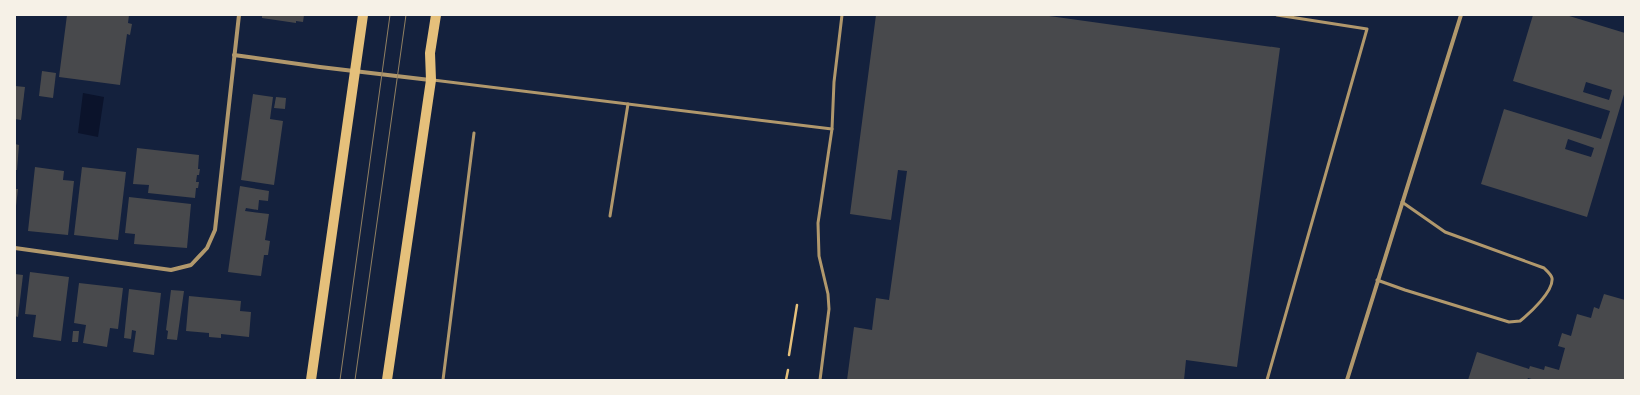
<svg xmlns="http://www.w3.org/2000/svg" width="1640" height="395" viewBox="0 0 1640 395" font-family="Manrope,sans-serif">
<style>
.water{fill:#0b132b}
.building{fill:#48494c;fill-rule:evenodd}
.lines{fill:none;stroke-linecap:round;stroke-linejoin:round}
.path{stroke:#e5c07b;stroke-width:2.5}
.service{stroke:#b1986c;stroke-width:3}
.minor{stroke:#b1986c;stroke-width:4}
.primary{stroke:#e5c07b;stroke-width:10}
.tram{stroke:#918062;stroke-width:1}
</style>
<rect width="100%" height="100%" fill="#14213d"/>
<polygon class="water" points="83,93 104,97 98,137 78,133"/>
<g class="building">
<polygon points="67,15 129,15 128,23 132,24 130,35 127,34 120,85 59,77"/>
<polygon points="262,15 304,15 303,22 296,21 296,23 262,18"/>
<polygon points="876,15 1042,15 1280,48 1237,367 1186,360 1184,380 847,380 854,327 872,330 876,298 889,300 907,171 898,170 891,220 850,214"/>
<path d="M 1533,15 L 1566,15 L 1625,33 L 1625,91 L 1587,217 L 1481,184 L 1504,109 L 1601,139 L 1610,111 L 1513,81 ZM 1586,82 L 1612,90 L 1609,100 L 1583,92 ZM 1568,139 L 1594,148 L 1591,157 L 1565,149 Z"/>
<polygon points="42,71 56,73 53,98 39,96"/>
<polygon points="15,86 25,87 21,120 15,119"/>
<polygon points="253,94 273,97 270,119 283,121 274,185 241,180"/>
<polygon points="276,97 286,98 285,109 274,108"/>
<polygon points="15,144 19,145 17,170 15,170"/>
<polygon points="137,148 199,155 198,169 200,169 199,175 197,175 196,182 199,182 198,188 196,188 195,198 148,193 149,185 133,184"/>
<polygon points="35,167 64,171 63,180 74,181 68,235 28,231"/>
<polygon points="82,167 126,172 118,240 74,235"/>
<polygon points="240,186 269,191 268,201 259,200 258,210 246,208 245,211 269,214 265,240 270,241 268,255 264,255 261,276 228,272"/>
<polygon points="15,189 18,189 16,206 15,206"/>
<polygon points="129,197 191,204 187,248 134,244 135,234 125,233"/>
<polygon points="30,272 69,277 61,341 33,337 36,315 25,314"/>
<polygon points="15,274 23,275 18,317 15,316"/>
<polygon points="79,283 123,288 118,329 110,328 107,347 83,343 86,325 74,323"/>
<polygon points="129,289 161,293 154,355 133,352 136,331 132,330 131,339 124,338"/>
<polygon points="171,290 184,291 177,340 167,339 168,331 166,330"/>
<polygon points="1604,294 1625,300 1625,380 1535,380 1528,378 1527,380 1468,380 1477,352 1529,369 1530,366 1544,370 1545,366 1559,370 1565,348 1558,346 1562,333 1571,336 1577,314 1591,318 1594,307 1599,309"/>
<polygon points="189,296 241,301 240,311 251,312 249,337 221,334 221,338 209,337 209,333 186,331"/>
<polygon points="73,331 79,331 78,342 72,342"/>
</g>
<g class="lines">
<g class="path">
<polyline points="789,355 797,305"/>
<polyline points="786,380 788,370"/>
</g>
<g class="service">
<polyline points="433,80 832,129"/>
<polyline points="610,216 628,104"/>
<path d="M 1377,280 L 1405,290 L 1509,322 L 1520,321 C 1530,313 1554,291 1552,278 C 1551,274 1547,271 1544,268 L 1445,232 L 1402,202"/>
<polyline points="443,380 474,133"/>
<polyline points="820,380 829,309 828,294 819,256 818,223 832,129 834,82 842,15"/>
<polyline points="1267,380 1367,29 1277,15"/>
</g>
<g class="minor">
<polyline points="234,55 320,67 430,80"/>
<polyline points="15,248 171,270 191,265 207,248 215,230 239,15"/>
<polyline points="1347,380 1461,15"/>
</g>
<g class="primary">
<polyline points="311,380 363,15"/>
<polyline points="387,380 431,80 430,53 436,15"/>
</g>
<g class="tram">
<polyline points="340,380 390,15"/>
<polyline points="355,380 406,15"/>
</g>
</g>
<rect width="1640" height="395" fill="none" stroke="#f6f1e7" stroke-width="32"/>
</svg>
